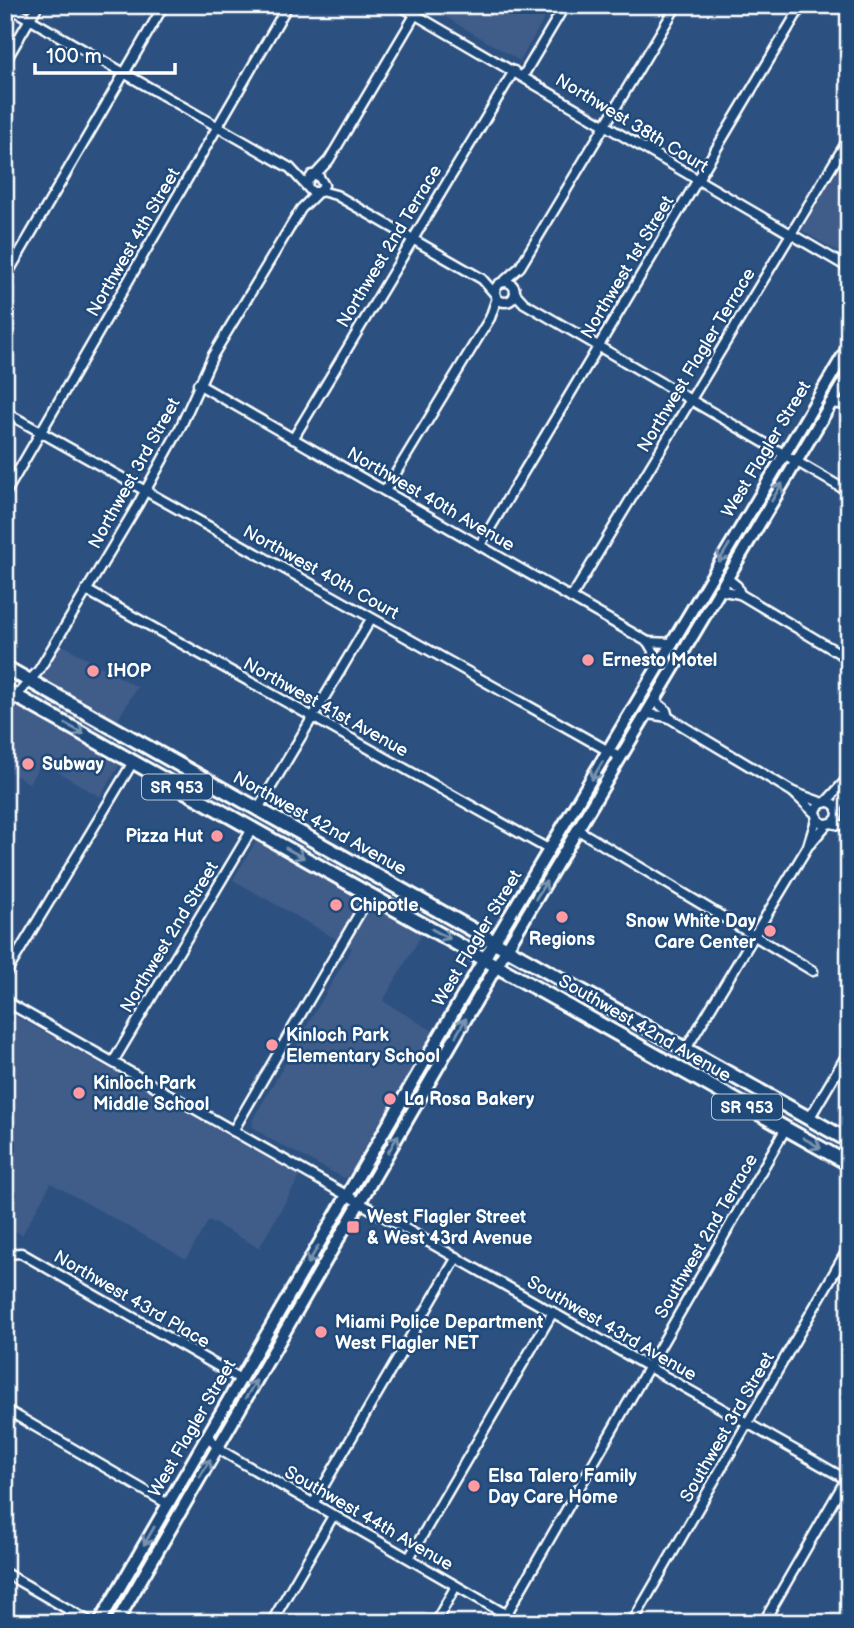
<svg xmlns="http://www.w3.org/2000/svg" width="854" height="1628" viewBox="0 0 854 1628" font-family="'Balsamiq Sans',sans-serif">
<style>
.built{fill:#405c89}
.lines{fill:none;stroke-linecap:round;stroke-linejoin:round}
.street-casing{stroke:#fff;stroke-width:13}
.secondary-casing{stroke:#fff;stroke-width:16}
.primary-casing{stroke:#fff;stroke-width:18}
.street{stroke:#1f4a7a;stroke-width:8}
.secondary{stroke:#1f4a7a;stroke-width:10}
.primary{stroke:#1f4a7a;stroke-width:12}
.oneway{stroke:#7992af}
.poi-dot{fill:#ff9aa2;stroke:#1f4a7a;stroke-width:2.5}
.labels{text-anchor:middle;stroke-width:5;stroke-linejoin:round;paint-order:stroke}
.shield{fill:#1f4a7a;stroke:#bcc9d7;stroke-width:2}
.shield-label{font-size:16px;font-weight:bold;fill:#fff}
.street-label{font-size:18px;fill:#fff;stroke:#1f4a7a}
.poi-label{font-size:18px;font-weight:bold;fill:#fff;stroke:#1f4a7a;text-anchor:start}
</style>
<rect width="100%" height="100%" fill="#2c5180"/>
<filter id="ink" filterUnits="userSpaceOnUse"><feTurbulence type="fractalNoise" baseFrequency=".0143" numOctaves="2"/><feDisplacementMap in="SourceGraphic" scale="14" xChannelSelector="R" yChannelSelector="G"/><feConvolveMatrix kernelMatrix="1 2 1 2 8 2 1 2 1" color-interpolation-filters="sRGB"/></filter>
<g filter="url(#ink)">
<g class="built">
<polygon points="425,5 552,5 520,61"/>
<polygon points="849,152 849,258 801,230"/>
<polygon points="61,644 137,687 99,752 120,764 100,797 42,762 29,783 5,769 5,722 15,704 26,710"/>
<polygon points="256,841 422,934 383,1001 433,1031 350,1175 344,1178 268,1138 252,1126 253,1119 352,948 233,880"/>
<polygon points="5,1010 300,1176 259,1248 209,1220 186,1259 51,1183 22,1235 5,1225"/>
</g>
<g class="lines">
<g class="street-casing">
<g id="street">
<polyline points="5,5 290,168 312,192 320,192 324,185 318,175 312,175 307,183"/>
<polyline points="399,5 849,268"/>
<polyline points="5,62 38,5"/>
<polyline points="523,76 565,5"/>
<polyline points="315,175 329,160 415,15"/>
<polyline points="321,191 336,195 482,279 495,294"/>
<polyline points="5,278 164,5"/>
<polyline points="503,282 520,267 677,5"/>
<circle cx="505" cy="292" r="10"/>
<polyline points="515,293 524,303 849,492"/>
<polyline points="198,384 648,642 660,663"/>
<polyline points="830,403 849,405"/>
<polyline points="5,412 621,758"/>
<polyline points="293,439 514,71"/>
<polyline points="385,491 490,318 497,298"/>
<polyline points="5,494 288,5"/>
<polyline points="480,545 802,5"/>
<polyline points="726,577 737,586 740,594"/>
<polyline points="86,590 550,850"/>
<polyline points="718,590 740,594 849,659"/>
<polyline points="571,598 849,138"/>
<polyline points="648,642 671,643"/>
<polyline points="655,701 666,710 668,717"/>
<polyline points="5,709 39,670 137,506 180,428 213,355 301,209 318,192"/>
<polyline points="648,714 668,717 691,731 793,792 817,815"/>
<polyline points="793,792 823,803"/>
<polyline points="826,802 849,777"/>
<circle cx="827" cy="813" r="11"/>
<polyline points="258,809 371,619"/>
<polyline points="837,810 849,783"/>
<polyline points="831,823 849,827"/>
<polyline points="578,830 813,971"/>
<polyline points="810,844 827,824"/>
<polyline points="5,975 133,762"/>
<polyline points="5,1001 849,1481"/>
<polyline points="686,1049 808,846 817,817"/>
<polyline points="113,1062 252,829"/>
<polyline points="809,1119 849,1051"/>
<polyline points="233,1131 370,895"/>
<polyline points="5,1254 21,1253 240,1379"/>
<polyline points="5,1409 168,1504"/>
<polyline points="208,1434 217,1448 227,1454 521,1623"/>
<polyline points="313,1504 457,1257"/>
<polyline points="409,1558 553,1312"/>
<polyline points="5,1573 92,1623"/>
<polyline points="506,1615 786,1128"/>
<polyline points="271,1623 333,1516"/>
<polyline points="435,1623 456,1586"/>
<polyline points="632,1623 849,1247"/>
<polyline points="763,1623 849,1474"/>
</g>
</g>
<g class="secondary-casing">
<g id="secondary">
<polyline points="99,1623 494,942 849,346"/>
<polyline points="116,1623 497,965 849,373"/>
</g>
</g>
<g class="primary-casing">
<g id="primary">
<polyline points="5,667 849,1141"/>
<polyline points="5,690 849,1164"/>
</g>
</g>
<use href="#street" class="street"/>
<use href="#secondary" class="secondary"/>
<use href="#primary" class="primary"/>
</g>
<defs><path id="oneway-shaft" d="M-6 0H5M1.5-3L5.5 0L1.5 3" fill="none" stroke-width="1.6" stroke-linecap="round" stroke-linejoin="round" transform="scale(1.75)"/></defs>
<g class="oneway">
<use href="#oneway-shaft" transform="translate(777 492) rotate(-59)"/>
<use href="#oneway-shaft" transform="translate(724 553) rotate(121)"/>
<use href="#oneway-shaft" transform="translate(75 729) rotate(29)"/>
<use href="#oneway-shaft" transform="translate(597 771) rotate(121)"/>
<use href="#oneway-shaft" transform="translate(295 853) rotate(29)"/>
<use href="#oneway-shaft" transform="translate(541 890) rotate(-59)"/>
<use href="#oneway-shaft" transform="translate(441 934) rotate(29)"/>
<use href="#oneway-shaft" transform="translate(461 1027) rotate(-60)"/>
<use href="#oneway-shaft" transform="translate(812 1143) rotate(30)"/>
<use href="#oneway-shaft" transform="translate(393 1144) rotate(-60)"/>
<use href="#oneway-shaft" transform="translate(313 1255) rotate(120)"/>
<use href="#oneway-shaft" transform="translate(251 1389) rotate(-60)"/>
<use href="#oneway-shaft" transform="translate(205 1468) rotate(-60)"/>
<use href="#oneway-shaft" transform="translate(149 1536) rotate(120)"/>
</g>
</g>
<g class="poi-dot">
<circle cx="588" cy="660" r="7"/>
<circle cx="93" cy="671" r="7"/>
<circle cx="28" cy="764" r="7"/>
<circle cx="217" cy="836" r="7"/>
<circle cx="336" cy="905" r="7"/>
<circle cx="562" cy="917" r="7"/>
<circle cx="770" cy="931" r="7"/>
<circle cx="272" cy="1045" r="7"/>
<circle cx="79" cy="1093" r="7"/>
<circle cx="390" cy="1099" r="7"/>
<rect x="346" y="1220" width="14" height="14" rx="3.5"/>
<circle cx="321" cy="1332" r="7"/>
<circle cx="474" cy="1486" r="7"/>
</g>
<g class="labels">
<g class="shield">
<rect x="142" y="774.5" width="70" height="25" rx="5"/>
<rect x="712" y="1094.5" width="70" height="25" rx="5"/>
</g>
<g class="shield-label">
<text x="177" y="793">SR 953</text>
<text x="747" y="1113">SR 953</text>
</g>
<g class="street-label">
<text transform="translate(632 123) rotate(31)" y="6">Northwest 38th Court</text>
<text transform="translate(133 242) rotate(-60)" y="6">Northwest 4th Street</text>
<text transform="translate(389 246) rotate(-59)" y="6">Northwest 2nd Terrace</text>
<text transform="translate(627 267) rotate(-59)" y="6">Northwest 1st Street</text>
<text transform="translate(696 360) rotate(-59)" y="6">Northwest Flagler Terrace</text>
<text transform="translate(766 449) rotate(-59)" y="6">West Flagler Street</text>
<text transform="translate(134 473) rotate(-61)" y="6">Northwest 3rd Street</text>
<text transform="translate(431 499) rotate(30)" y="6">Northwest 40th Avenue</text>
<text transform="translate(321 572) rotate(29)" y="6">Northwest 40th Court</text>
<text transform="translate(326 707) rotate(29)" y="6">Northwest 41st Avenue</text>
<text transform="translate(320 823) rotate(29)" y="6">Northwest 42nd Avenue</text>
<text transform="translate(169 937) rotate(-59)" y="6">Northwest 2nd Street</text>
<text transform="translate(477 938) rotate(-59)" y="6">West Flagler Street</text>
<text transform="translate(645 1028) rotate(30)" y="6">Southwest 42nd Avenue</text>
<text transform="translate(706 1236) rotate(-60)" y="6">Southwest 2nd Terrace</text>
<text transform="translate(132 1299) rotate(30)" y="6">Northwest 43rd Place</text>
<text transform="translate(612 1328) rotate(30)" y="6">Southwest 43rd Avenue</text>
<text transform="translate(727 1427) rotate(-60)" y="6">Southwest 3rd Street</text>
<text transform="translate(192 1428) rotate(-60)" y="6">West Flagler Street</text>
<text transform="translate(369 1518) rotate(30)" y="6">Southwest 44th Avenue</text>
</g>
<g class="poi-label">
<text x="602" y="666">Ernesto Motel</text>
<text x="107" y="677">IHOP</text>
<text x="42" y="770">Subway</text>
<text x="203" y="842" text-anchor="end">Pizza Hut</text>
<text x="350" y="911">Chipotle</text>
<text x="756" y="927" text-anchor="end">Snow White Day<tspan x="756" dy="21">Care Center</tspan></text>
<text x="562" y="945" text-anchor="middle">Regions</text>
<text x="286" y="1041">Kinloch Park<tspan x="286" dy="21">Elementary School</tspan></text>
<text x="93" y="1089">Kinloch Park<tspan x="93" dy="21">Middle School</tspan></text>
<text x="404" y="1105">La Rosa Bakery</text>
<text x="367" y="1223">West Flagler Street<tspan x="367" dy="21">&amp; West 43rd Avenue</tspan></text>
<text x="335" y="1328">Miami Police Department<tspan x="335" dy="21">West Flagler NET</tspan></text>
<text x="488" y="1482">Elsa Talero Family<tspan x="488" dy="21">Day Care Home</tspan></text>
</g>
</g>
<rect width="854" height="1628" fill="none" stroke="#1f4a7a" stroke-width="28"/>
<rect x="14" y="14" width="826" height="1600" fill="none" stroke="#fff" stroke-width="2.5" filter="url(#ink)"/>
<path d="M35 63v10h140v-10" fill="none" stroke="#ffffff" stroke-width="3.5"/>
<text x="46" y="63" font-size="21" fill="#ffffff" stroke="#1f4a7a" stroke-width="5" paint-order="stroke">100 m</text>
</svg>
